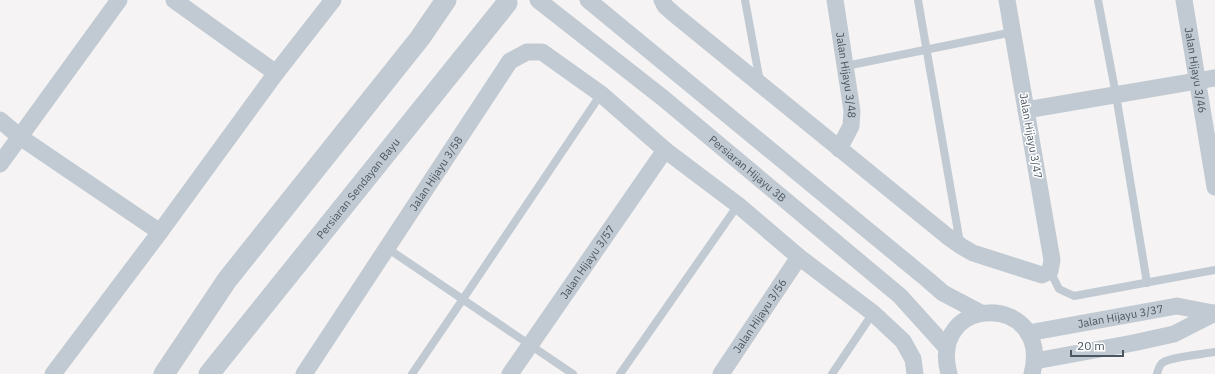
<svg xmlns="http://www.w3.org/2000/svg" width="1215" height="374" viewBox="0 0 1215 374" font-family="'IBM Plex Sans',sans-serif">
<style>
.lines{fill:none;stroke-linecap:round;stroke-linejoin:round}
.service{stroke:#c1cad2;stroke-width:8}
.minor{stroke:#c1cad2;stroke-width:17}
.tertiary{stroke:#c1cad2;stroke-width:21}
.labels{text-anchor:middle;stroke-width:3;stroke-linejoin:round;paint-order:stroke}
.street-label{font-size:11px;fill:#4a5661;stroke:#fff}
</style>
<rect width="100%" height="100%" fill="#f5f3f3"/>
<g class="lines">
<g class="service">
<polyline points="745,0 760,82"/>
<polyline points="918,0 960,243"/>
<polyline points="1098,0 1116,95 1147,283"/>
<polyline points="846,66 1013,32"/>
<polyline points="387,248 573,374"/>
<polyline points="1050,271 1059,289 1074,296 1215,270"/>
<polyline points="412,374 463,299 601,94"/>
<polyline points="620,374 738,205"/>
<polyline points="832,374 873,313"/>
<path d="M 1157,374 C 1158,370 1159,366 1162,363 C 1169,357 1204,354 1215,352"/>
</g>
<g class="minor">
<polyline points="174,0 276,73"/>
<path id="s1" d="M 538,0 L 663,98 L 900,296 L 947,348"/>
<polyline points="588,0 928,280 943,293 981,313"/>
<polyline points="662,0 665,6 674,14 947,236 961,246 973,253 1042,275 1050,271 1052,260 1007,0"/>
<path id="s2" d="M 835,0 L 852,111 L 851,126 L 839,149"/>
<path id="s3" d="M 1184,0 L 1215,187"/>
<polyline points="1026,110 1215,78"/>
<polyline points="0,120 20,137 160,232"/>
<polyline points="0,164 119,0"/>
<path id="s4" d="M 1028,333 L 1177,306 L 1213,313"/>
<polyline points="1035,361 1133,343 1174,334 1215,313"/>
<polyline points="53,374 160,232 276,73 333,0"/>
<path id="s5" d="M 304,374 L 510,61 L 527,52 L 542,52 L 601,94 L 665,150 L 738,205 L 799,257 L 873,313 L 903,341 L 913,359 L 915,374"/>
<path id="s6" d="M 510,374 L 665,150"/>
<path id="s7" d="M 721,374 L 799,257"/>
<path d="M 949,374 C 927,293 1053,292 1032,374"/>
</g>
<g class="tertiary">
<polyline points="164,374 227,280 420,38 446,0"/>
<path id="s8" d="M 209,374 L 507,3"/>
</g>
</g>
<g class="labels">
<g class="street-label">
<text dy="4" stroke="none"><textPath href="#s3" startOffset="71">Jalan Hijayu 3/46</textPath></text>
<text dy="4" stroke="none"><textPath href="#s2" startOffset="76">Jalan Hijayu 3/48</textPath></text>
<text transform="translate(1031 136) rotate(80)" y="4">Jalan Hijayu 3/47</text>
<text dy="4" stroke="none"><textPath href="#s1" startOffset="269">Persiaran Hijayu 3B</textPath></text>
<text dy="4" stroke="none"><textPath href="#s5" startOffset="240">Jalan Hijayu 3/58</textPath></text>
<text dy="4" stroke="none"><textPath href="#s8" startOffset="238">Persiaran Sendayan Bayu</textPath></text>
<text dy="4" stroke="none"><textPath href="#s6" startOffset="136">Jalan Hijayu 3/57</textPath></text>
<text dy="4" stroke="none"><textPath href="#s7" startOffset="70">Jalan Hijayu 3/56</textPath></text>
<text dy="4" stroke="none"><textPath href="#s4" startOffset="94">Jalan Hijayu 3/37</textPath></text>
</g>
</g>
<path d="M1071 350v6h52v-6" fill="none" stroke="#4a5661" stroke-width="2"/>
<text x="1077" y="350" font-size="12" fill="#4a5661" stroke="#ffffff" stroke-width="3" paint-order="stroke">20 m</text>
</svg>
